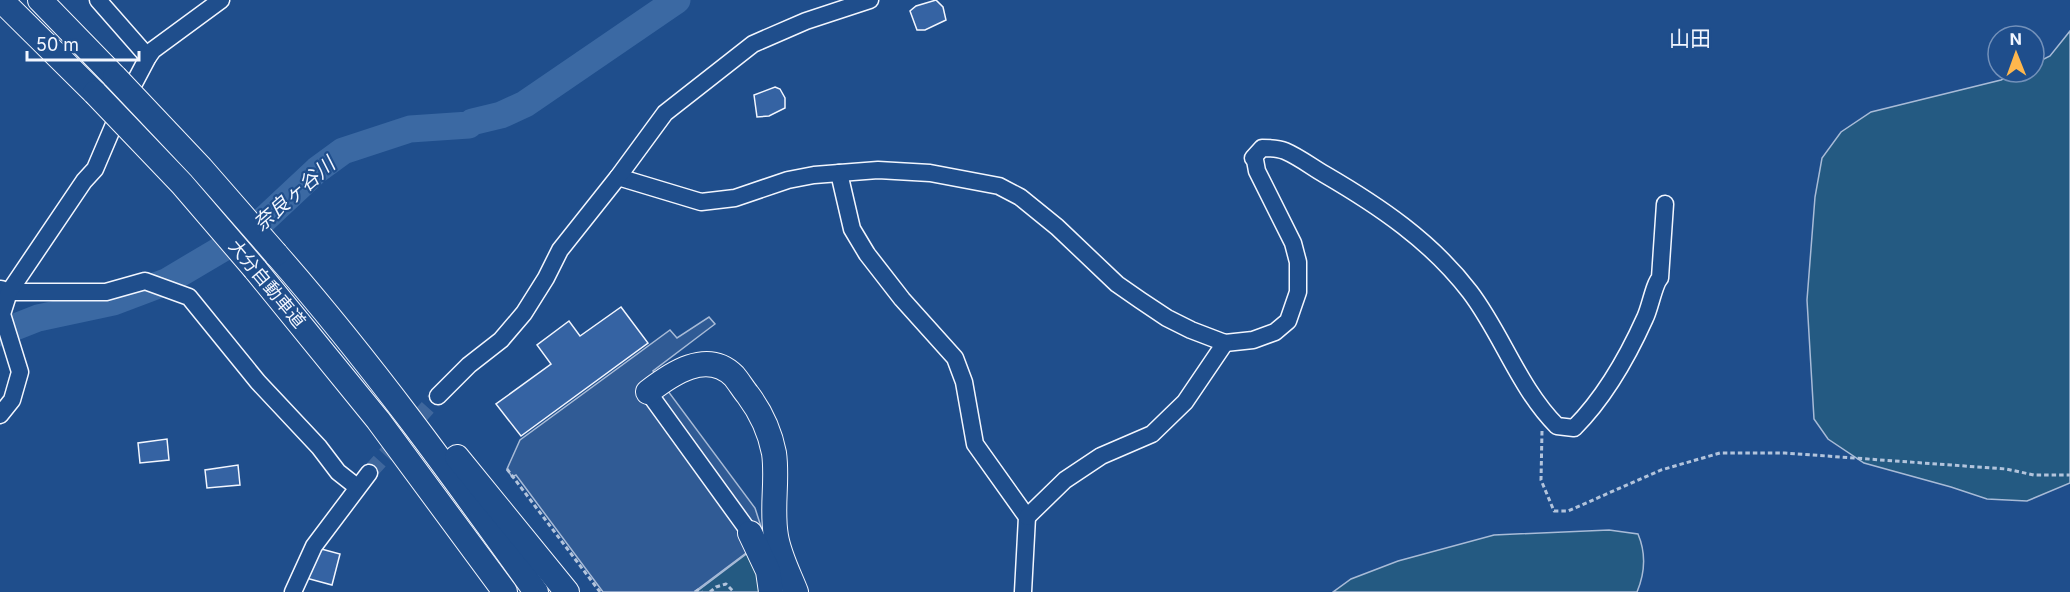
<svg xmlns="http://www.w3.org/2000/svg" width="2070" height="592" viewBox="0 0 2070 592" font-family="Inter,'Noto Sans JP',sans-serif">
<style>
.green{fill:#245a82;stroke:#a8bbd7;stroke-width:1.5}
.parking{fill:#305b95;stroke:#a8bbd7;stroke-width:1.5}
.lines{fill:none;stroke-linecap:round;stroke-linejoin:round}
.river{stroke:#3b69a3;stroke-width:27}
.building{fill:#3563a3;stroke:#f2f6ff;stroke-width:1.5}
.minor-tunnel{stroke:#3f679d;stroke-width:16;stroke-dasharray:16 8;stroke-linecap:butt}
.minor-casing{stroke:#f2f6ff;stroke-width:19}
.highway-casing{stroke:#f2f6ff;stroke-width:26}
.path{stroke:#b3c4dc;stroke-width:3;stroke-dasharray:4.5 3;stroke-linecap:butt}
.minor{stroke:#1f4e8c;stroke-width:16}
.highway{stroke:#1f4e8c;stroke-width:24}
.highway-bridge-casing{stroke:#f2f6ff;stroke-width:26;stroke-linecap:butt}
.highway-bridge{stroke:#1f4e8c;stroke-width:24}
.labels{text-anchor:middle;stroke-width:4.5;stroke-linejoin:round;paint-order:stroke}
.street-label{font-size:18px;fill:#f2f6ff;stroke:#1f4e8c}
.water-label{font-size:20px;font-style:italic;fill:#f2f6ff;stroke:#1f4e8c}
.quarter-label{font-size:21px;fill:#f2f6ff;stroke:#1f4e8c}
</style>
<rect width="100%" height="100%" fill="#1f4e8c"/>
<g class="green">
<polygon points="2070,31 2070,483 2027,501 1987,499 1951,487 1864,463 1828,439 1814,419 1807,300 1815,197 1822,158 1841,132 1871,112 2001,80 2017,72 2034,72 2034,64 2050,56"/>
<path d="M 1609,530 L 1638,534 C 1646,553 1645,573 1637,592 L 1333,592 L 1351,579 L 1398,561 L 1494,535 Z"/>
<polygon points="749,552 755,560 761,592 696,592"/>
</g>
<polygon class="parking" points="709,317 715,324 653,371 755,508 765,539 694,592 603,592 516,475 512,477 507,469 520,440 670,330 677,338"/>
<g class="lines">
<polyline class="river" points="0,333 38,318 113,302 166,282 252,231 317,170 343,151 410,129 469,125 472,122 501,115 525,104 677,0"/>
</g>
<g class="building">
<polygon points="936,0 943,7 946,20 925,30 917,30 910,11 916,6"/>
<polygon points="775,87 780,89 785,98 785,108 769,116 757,117 754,95"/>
<polygon points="621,307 648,343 521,436 496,404 551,364 537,345 569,321 580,336"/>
<polygon points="167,439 169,460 140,463 138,443"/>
<polygon points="238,465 240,485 207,488 205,470"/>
<polygon points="314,547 340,554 332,585 306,578"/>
</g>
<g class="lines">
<polyline class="minor-tunnel" points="369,473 438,396"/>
<g class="minor-casing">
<g id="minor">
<polyline points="98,0 148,57"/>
<polyline points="839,173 852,229 867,254 902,299 955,358 964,382 975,444 1027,517 1023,592"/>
<path d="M 618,177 L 701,202 L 735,198 L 788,180 L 814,175 L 878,170 L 930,173 L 999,186 L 1020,197 L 1057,227 L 1117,284 L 1140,300 L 1167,318 L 1191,330 L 1225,343 L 1253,340 L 1275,332 L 1288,321 L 1298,292 L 1298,262 L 1293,243 L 1257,171 L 1255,160 L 1253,158 L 1262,148 C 1269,148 1278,148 1285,151 C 1299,157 1312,167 1324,174 C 1379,206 1431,241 1470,292 C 1502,334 1519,388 1557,426 L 1574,428 C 1605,397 1627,358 1645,318 C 1650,308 1654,284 1660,278 L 1665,204"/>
<polyline points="1,289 9,292 106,292 145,281 189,297 258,382 319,447 338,472 357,487"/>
<polyline points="648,392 750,533"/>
<polyline points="438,396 469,365 501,340 524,313 546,278 560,250 618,177 665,113 753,44 806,21 870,0"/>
<polyline points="0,415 12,400 20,372 2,314 9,292 84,181 95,169 121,108 148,57 153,50 221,0"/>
<polyline points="1027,517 1065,480 1101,456 1152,434 1185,402 1225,343"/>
<polyline points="293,592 314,546 369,473"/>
</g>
</g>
<g class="highway-casing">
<g id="highway">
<polyline points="1,0 95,93"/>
<polyline points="40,0 115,77"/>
<path d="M 276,254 C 370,361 453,476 536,592"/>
<polyline points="255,269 378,420 505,592"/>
<path d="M 648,392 C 671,374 707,349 734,376 C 739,382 743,389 748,395 C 760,411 770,432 774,453 C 778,481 771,508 776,536 C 779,555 789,574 796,592"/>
<polyline points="457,457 567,592"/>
<polyline points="750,533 768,571 771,592"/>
</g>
</g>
<g class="path">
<polyline points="1542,431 1541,480 1554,511 1568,511 1661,470 1720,453 1785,453 2006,469 2034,475 2070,475"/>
<polyline points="507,469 600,592"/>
<polyline points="695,592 698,590 702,592"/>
<polyline points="710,592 716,587 726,584 734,592"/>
</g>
<use href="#minor" class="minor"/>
<use href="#highway" class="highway"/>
<g class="highway-bridge-casing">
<g id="highway-bridge">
<polyline points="115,77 201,168 276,254"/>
<polyline points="95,93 182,184 255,269"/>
</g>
</g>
<use href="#highway-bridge" class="highway-bridge"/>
</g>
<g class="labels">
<g class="street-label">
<text transform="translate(267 284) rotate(50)" y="6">大分自動車道</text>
</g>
<g class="water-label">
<text transform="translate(294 194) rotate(-41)" y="7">奈良ヶ谷川</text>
</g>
<g class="quarter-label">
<text x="1690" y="46">山田</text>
</g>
</g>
<g transform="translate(2016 54) rotate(359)"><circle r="28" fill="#1f4e8c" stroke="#7391ba" stroke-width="1.5"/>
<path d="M0-4.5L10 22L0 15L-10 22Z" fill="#ffb74d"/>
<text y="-9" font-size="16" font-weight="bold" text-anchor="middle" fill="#f2f6ff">N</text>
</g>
<path d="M27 51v9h112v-9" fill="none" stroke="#f2f6ff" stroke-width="3"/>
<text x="36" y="51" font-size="18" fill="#f2f6ff" stroke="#1f4e8c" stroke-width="4.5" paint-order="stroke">50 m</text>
</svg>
